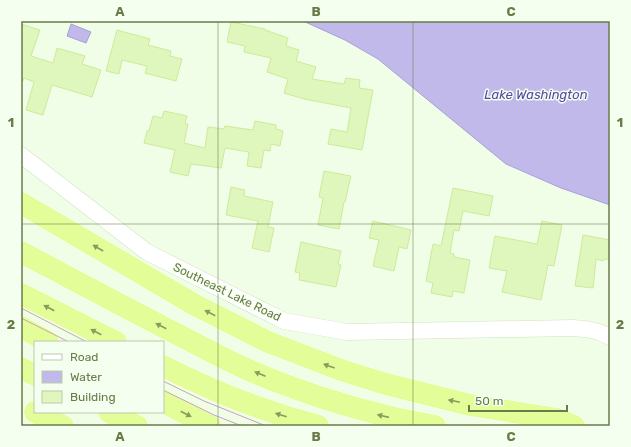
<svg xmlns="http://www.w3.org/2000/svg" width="631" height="447" viewBox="0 0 631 447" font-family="Rubik,sans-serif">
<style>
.water{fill:#c0b9ea;stroke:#a89edd}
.building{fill:#dff6bc;stroke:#cceb9a}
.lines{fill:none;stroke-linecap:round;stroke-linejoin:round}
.minor-casing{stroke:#d1e2be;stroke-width:17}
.highway-casing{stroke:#fff;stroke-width:23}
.minor{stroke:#fff;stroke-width:16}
.highway{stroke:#e3fd98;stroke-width:22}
.tram{stroke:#caa3b5;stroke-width:1}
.oneway{fill:#889c5c}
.grid{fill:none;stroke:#697b48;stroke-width:1;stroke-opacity:0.55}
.labels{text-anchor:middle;stroke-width:3;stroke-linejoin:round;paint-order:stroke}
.street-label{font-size:12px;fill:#697b48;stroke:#f5ffef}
.water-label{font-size:13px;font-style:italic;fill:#5747a7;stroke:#f5ffef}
.neatline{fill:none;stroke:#697b48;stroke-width:1.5}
.grid-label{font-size:13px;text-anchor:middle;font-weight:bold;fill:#697b48}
</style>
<rect width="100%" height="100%" fill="#f0fee7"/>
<g class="water">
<polygon points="303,21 610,21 610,205 561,188 506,164 378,59 345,40"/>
<polygon points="71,24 91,32 86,43 67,36"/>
</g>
<g class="building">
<polygon points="231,22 265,29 265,30 288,38 286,46 299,50 296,61 316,67 312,79 344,84 346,78 360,80 359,88 373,90 362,150 328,144 331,129 347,132 351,108 304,99 284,93 288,79 267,72 271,58 244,52 245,46 227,42"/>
<polygon points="21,24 40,30 31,56 53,63 57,48 85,56 82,64 101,70 92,97 52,85 43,115 26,110 34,82 24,78 23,81 21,81"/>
<polygon points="117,30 150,39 148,45 171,51 170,56 182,59 176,81 145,73 147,66 122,60 119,74 106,71"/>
<polygon points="164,111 187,116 185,124 188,124 184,143 205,148 208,127 224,129 225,126 253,130 255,121 276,125 276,129 283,131 280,146 271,144 270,151 264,150 261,168 247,166 249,152 225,148 221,168 191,164 188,176 170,172 175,150 144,143 147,131 149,131 153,116 162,118"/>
<polygon points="324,171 351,176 345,202 344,202 339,229 318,225 323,198 319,197"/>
<polygon points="231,187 245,190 244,196 273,202 268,227 274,228 269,252 252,248 258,221 226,215"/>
<polygon points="453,188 493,196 489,216 463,211 459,231 454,230 450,253 454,254 454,257 470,260 464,293 453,291 452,297 431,293 433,283 426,281 433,244 441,246"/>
<polygon points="373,221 411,230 407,249 399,247 394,271 373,266 379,240 369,238"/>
<polygon points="542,221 562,225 554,266 548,265 541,300 502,292 507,271 489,268 495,236 537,244"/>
<polygon points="583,235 610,240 610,260 604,259 603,261 596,259 593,288 575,286"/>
<polygon points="301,242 341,251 338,264 341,265 336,287 299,280 300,273 295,272"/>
</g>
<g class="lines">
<g class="minor-casing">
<path id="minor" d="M 21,155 L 147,252 L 284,321 L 347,332 L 573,328 C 586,329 598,330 610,337"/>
</g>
<g class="highway-casing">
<g id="highway">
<polyline points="21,203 195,305 268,342 344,371 386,384 470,405 557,419 574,426"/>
<path d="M 21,252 C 74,280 126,308 179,335 C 213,353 247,371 283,384 C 333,403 383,417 435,426"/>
<polyline points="21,294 116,342"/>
<polyline points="21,327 48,342"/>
<path d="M 163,366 C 212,391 265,412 318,426"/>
<polyline points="21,368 35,375"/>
<polyline points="163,402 210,426"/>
<polyline points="35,412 63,426"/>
<polyline points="109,412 137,426"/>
</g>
</g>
<use href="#minor" class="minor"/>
<use href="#highway" class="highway"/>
<g class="tram">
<polyline points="21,308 87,342"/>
<polyline points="21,318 69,342"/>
<polyline points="163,381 204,401 266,426"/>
<polyline points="163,390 214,415 242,426"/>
</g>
</g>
<defs><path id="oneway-solid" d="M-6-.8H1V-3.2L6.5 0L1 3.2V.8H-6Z"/></defs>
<g class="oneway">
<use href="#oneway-solid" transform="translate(98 248) rotate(-150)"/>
<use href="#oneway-solid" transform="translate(49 308) rotate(-153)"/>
<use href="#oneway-solid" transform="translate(210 313) rotate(-152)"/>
<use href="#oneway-solid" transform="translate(161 326) rotate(-153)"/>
<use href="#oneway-solid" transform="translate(96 332) rotate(-153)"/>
<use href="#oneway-solid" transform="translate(329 366) rotate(-160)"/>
<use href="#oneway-solid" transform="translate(260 374) rotate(-157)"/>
<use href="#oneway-solid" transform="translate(454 401) rotate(-168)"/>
<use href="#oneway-solid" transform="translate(186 414) rotate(27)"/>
<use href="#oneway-solid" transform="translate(281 415) rotate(-162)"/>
<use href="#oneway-solid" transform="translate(383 416) rotate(-167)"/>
</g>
<path class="grid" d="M 218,21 L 218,426M 413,21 L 413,426M 21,224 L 610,224"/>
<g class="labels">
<g class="street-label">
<text transform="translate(227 292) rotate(26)" y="4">Southeast Lake Road</text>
</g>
<g class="water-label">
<text x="536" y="99">Lake Washington</text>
</g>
</g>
<rect width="631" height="447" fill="none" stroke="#f5ffef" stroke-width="44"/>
<rect x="34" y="341" width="130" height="72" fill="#f5ffef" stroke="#bdcaac"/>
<rect x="42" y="354" width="20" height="6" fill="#ffffff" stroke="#bdcaac"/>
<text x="70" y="361" font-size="12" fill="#697b48">Road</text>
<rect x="42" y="371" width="20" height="12" fill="#c0b9ea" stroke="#bdcaac"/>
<text x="70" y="381" font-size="12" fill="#697b48">Water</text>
<rect x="42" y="391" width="20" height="12" fill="#dff6bc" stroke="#bdcaac"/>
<text x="70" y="401" font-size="12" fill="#697b48">Building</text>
<path d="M469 405v6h98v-6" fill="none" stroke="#697b48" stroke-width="2"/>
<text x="475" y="405" font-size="12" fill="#697b48" stroke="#f5ffef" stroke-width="3" paint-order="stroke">50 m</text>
<rect x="22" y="22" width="587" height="403" class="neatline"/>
<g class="grid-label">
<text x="120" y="16">A</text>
<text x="316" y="16">B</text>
<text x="511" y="16">C</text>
<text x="11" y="127">1</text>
<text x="620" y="127">1</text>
<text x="11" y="329">2</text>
<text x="620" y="329">2</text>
<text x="120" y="441">A</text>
<text x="316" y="441">B</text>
<text x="511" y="441">C</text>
</g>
</svg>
